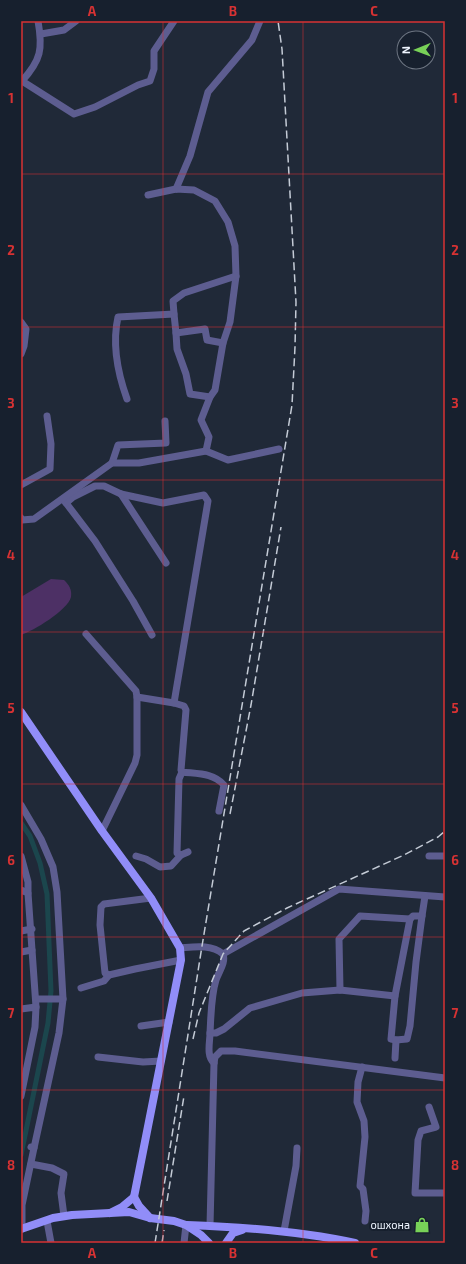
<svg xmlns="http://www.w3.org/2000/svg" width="466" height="1264" viewBox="0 0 466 1264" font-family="'Exo 2',sans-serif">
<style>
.green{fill:#4d3065}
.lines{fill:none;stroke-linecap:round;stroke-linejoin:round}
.canal{stroke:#1b464d;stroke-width:5}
.minor{stroke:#5d5d90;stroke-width:7}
.major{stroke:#918df8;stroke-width:8}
.rail{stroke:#c4cbd6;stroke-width:1.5;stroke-dasharray:8 4;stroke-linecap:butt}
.grid{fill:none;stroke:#d73233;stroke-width:1;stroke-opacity:0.55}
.labels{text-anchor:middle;stroke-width:4;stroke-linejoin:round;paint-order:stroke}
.poi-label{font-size:11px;fill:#eff5ff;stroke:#17202e;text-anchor:end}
.neatline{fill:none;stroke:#d73233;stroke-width:1.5}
.grid-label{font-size:13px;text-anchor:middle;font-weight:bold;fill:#d73233}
</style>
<rect width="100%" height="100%" fill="#202938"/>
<path class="green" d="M 51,579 L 64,580 C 69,585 72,589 71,597 C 68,610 33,631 21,635 L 21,597 Z"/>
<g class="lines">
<polyline class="canal" points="21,823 30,836 40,863 47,894 51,991 48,1023 21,1155"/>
<g class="minor">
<path d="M 38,21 C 43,49 41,60 22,81 L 74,114 L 95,107 L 138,85 L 150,81 L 154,69 L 154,51 L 174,21"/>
<polyline points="41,34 64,30 76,21"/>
<polyline points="176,189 190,156 208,92 252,40 260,21"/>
<polyline points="148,195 176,189 194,190 215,201 228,222 235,246 236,276 230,322 223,343 215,390 210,397 190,394 186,374 177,349 176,333"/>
<polyline points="174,314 176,333 205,329 207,340 223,343"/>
<polyline points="21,322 26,329 24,346 21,354"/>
<path d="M 127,399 C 118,374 112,344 118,317 L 174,314 L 173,301 L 184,293 L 236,276"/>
<polyline points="206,451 209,437 201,420 210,397"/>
<polyline points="112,463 118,445 166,443 165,421"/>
<polyline points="21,485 50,469 51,444 47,416"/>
<polyline points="121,494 166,563"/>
<polyline points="63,499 95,541 133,601 152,635"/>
<polyline points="66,503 73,497 95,486 104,486 121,494 163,503 204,495 208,501 174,703"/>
<polyline points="21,518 22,520 34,519 112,463 139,463 206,451 228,460 279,449"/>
<polyline points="86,634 136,691 137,697 137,755 135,763 102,831"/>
<path d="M 137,697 L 174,703 L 184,706 L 186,710 L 181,770 L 182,772 C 199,774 213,773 224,785 L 219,811"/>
<polyline points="21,805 41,839 53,867 57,892 63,999 59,1033 34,1148 31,1147"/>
<polyline points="181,855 177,853 179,779 182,772"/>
<polyline points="21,856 28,882 28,893"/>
<polyline points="136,856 146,859 160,867 171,866 181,855 188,852"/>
<polyline points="429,856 445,856"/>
<polyline points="21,890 28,893 36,1007"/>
<polyline points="151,898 104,904 101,907 100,925 105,973 109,975 135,969 181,960"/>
<polyline points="21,931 32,929"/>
<path d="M 180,948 C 194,947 211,944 223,954 L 339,889 L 445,897"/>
<polyline points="21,952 32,950"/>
<polyline points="81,988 104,981 109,975"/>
<polyline points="340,990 339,939 360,916 410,919"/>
<polyline points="395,996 391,1039 396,1040 407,1039 410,1026 416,962 422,916"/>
<polyline points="36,999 63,999"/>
<polyline points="21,1009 36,1007 35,1027 21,1096"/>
<polyline points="141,1026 169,1022"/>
<path d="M 210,1033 C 211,1016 211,996 216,980 C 219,971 226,963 223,954"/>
<polyline points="98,1057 143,1062 161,1061"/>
<polyline points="395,1058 396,1040"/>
<path d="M 214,1063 C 206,1056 210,1042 210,1033 L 216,1033 L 224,1029 L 250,1008 L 302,993 L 340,990 L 395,996 L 410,919 L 413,916 L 422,916 L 425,896"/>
<polyline points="362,1067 358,1082 357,1102 364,1121 365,1137 360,1186 363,1189 366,1211 365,1221"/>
<polyline points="429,1107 436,1127 421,1131 418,1140 415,1193 445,1193"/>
<polyline points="31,1164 52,1168 64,1174 61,1193 64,1216"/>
<polyline points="47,1221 51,1243"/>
<polyline points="210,1226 214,1063 215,1057 221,1051 235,1051 445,1078"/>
<polyline points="22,1229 22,1205 34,1148"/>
<polyline points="284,1231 296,1166 297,1148"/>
<polyline points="184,1243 186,1225"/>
</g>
<g class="major">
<polyline points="21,712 102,831 151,898 180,948 181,960 134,1197 122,1207 110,1213"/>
<polyline points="134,1197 139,1206 150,1218"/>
<path d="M 187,1225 C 244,1227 300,1231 355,1243"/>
<polyline points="21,1229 53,1218 72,1215 129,1212 150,1218 174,1221 186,1225 201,1235 209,1243"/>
<polyline points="226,1243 233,1233 242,1230"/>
</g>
<g class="rail">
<polyline points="230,814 251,705 281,527"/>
<polyline points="193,1039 199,1013 223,954 244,931 287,908 404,855 438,837 445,831"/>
<polyline points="167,1201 184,1096"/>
<polyline points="155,1243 202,946 292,405 295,347 296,302 282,49 278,21"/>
<polyline points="162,1243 164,1230"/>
</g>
</g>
<path class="grid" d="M 163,21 L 163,1243M 303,21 L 303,1243M 21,174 L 445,174M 21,327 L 445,327M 21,480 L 445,480M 21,632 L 445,632M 21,784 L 445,784M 21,937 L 445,937M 21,1090 L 445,1090"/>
<defs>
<g id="shop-bare" transform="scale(1.2)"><path d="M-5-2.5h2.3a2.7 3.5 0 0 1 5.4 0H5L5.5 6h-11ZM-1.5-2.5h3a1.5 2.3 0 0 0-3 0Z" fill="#78d158" stroke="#17202e" stroke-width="2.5" paint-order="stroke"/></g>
</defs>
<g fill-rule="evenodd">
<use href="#shop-bare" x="422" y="1225"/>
</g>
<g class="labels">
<g class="poi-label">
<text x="410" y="1229">ошхона</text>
</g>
</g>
<rect width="466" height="1264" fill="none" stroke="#17202e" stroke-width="44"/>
<g transform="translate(416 50) rotate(269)"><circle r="19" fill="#17202e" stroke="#6d7582"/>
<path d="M0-3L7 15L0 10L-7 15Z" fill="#78d158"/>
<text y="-6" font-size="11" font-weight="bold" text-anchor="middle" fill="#eff5ff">N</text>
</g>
<rect x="22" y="22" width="422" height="1220" class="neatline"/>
<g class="grid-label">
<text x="92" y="16">A</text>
<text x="233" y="16">B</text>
<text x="374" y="16">C</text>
<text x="11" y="103">1</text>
<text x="455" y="103">1</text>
<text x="11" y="255">2</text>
<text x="455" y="255">2</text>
<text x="11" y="408">3</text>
<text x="455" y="408">3</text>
<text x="11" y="560">4</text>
<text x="455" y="560">4</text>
<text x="11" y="713">5</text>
<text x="455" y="713">5</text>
<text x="11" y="865">6</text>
<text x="455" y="865">6</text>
<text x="11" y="1018">7</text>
<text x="455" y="1018">7</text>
<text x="11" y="1170">8</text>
<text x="455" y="1170">8</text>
<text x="92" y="1258">A</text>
<text x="233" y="1258">B</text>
<text x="374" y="1258">C</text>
</g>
</svg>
